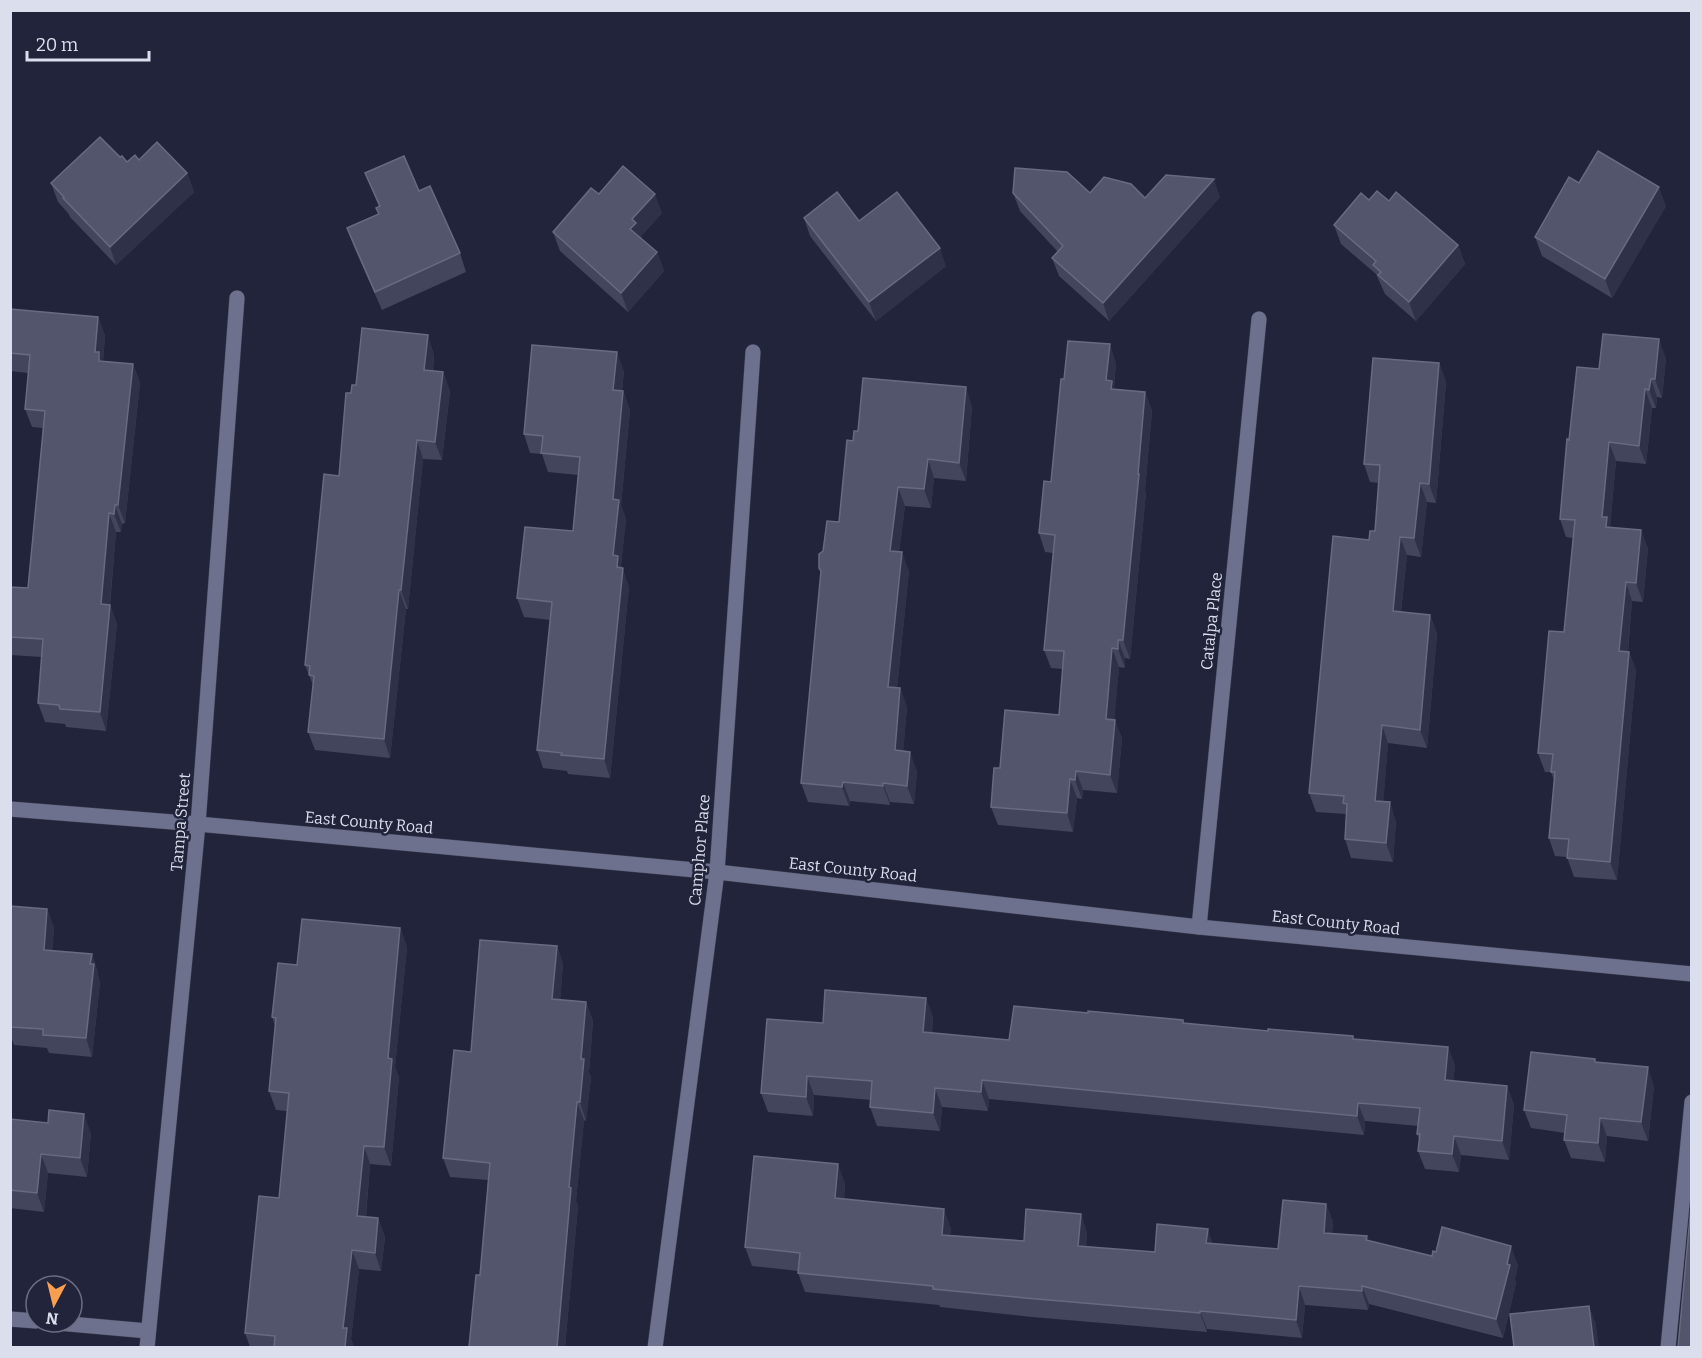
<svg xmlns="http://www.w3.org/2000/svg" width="1702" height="1358" viewBox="0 0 1702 1358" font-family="Bitter,serif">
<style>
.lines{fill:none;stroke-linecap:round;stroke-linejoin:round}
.lane-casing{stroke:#3d3e52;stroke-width:16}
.street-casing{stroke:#3d3e52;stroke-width:16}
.secondary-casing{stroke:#3d3e52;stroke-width:16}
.lane{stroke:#6d718d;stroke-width:15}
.street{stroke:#6d718d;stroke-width:15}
.secondary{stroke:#6d718d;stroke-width:15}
.wall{fill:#42455c}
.shaded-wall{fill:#2e3148}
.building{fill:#52556c;stroke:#686a80;stroke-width:1.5}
.labels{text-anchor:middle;stroke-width:5;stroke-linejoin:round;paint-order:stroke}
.street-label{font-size:16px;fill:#dbdeed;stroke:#21243a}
</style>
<rect width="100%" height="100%" fill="#21243a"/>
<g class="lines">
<g class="lane-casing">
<polyline id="lane" points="1668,1348 1692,1102"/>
</g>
<g class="street-casing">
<g id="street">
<polyline points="1199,927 1259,319"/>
<polyline points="10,1319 36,1321"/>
<polyline points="47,1322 148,1331"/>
<polyline points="147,1348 198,824 237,298"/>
<polyline points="655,1348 717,872 753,352"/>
</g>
</g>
<g class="secondary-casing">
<polyline id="secondary" points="10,809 198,824 717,872 1199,927 1692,974"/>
</g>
<use href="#lane" class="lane"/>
<use href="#street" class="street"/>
<use href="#secondary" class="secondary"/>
</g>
<g class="wall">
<polygon points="120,157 127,162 139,160 187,173 194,192 116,265 70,217 68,213 58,202 51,183"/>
<polygon points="365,173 419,191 460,253 466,272 382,310 354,247 347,228 379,214 376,208 379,207"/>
<polygon points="1579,183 1666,206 1612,298 1542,256 1535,237"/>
<polygon points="1013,193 1090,193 1145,198 1220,197 1109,321 1059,276 1052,258 1058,252 1020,211"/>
<polygon points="599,194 662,213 641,236 642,239 657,252 664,271 628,312 560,251 553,232"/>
<polygon points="1369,200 1389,201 1458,245 1465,264 1416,321 1385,294 1376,274 1341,244 1334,225"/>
<polygon points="804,218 859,221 946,266 876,321 810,236"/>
<polygon points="10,309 98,317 105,336 103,361 133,364 140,383 125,523 122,524 121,532 116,532 110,605 117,624 106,731 66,727 65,724 45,722 38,703 42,657 10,655 10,587 28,588 43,428 32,427 25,409 28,373 10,371"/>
<polygon points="434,354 433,371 443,372 450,391 442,460 423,459 408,609 406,609 390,758 315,750 308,732 313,685 305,665 339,476 351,393 356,385"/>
<polygon points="1666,358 1662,398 1657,397 1656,408 1652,408 1646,464 1616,461 1610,527 1648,548 1643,602 1632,601 1628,652 1629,652 1636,670 1617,880 1574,877 1567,857 1555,856 1549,838 1554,780 1551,772 1545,772 1538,753 1564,632 1573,538 1566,537 1560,519 1569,440 1599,369"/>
<polygon points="1116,363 1114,387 1115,389 1145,392 1152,411 1145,490 1146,493 1130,659 1125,658 1125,668 1119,667 1114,720 1122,738 1117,793 1083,790 1082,799 1077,798 1073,832 998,825 991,807 1000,768 1059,715 1063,669 1051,668 1044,650 1053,553 1045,552 1039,533 1051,482"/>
<polygon points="1439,363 1446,382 1436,503 1427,502 1421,557 1407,555 1401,612 1430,615 1437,634 1427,748 1388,743 1383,802 1396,821 1393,862 1351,858 1345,839 1346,814 1316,812 1309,793 1369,540 1375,531 1379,483 1370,482 1364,464"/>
<polygon points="624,371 622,391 623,391 630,410 621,505 626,519 621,565 629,587 610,778 568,774 567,771 543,768 537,750 550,620 524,617 517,598 573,531 578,475 548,472 542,454 530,453 524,434"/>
<polygon points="972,406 966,481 934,478 931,508 905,506 899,552 909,571 897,688 900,688 907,707 903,751 917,771 914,804 890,802 890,805 850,801 849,806 808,802 801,783 821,575 819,568 823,551 839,522 853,441 858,431"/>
<polygon points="10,906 47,909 54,928 52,951 92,954 98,973 98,975 100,982 92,1057 49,1053 47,1048 14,1045 10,1034"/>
<polygon points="400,928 407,947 395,1067 399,1077 391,1166 370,1164 366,1217 378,1218 385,1237 381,1271 359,1269 351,1339 354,1347 250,1347 245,1333 279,1198 287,1111 276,1110 269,1091 275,1026 272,1017 297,965"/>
<polygon points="557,946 563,964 560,1000 586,1002 593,1021 589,1072 591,1077 586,1121 584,1120 576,1201 578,1206 565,1347 469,1347 480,1275 488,1180 450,1177 443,1158"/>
<polygon points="1088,1013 1183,1020 1184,1023 1268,1031 1353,1036 1354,1039 1448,1047 1455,1066 1453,1081 1507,1086 1514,1105 1509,1160 1461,1155 1459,1172 1425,1169 1418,1151 1419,1139 1417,1134 1418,1126 1365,1121 1364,1135 989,1099 988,1111 942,1107 940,1131 877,1126 870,1107 871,1100 814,1095 813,1116 768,1112 761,1093 823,1023 933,1016 932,1033 1009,1040"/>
<polygon points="1596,1062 1654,1086 1648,1141 1607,1136 1605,1162 1571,1158 1564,1140 1565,1133 1531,1128 1524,1110"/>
<polygon points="10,1119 91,1133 87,1177 48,1173 44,1212 10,1208"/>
<polygon points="845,1183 844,1199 951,1228 950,1235 1024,1241 1081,1214 1087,1233 1086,1247 1155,1252 1213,1244 1278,1249 1326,1204 1333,1222 1332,1234 1367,1236 1368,1241 1432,1256 1518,1265 1515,1279 1516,1283 1503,1338 1369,1304 1368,1310 1305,1305 1302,1338 1207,1329 1207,1332 1032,1317 940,1307 939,1305 805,1292 798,1273 798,1271 752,1266 745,1247"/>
</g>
<g class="shaded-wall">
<polygon points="187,173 194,192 116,265 110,247"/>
<polygon points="1214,179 1220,197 1109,321 1103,303"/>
<polygon points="1659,187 1666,206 1612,298 1605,279"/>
<polygon points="655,194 662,213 641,236 643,241 630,229 632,219"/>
<polygon points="1458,245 1465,264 1416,321 1409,302"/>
<polygon points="940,248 946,266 876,321 869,302"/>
<polygon points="657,252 664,271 628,312 621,293"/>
<polygon points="98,317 105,336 103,361 106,380 95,352"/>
<polygon points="428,335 434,354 431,389 424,370"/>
<polygon points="1659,339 1666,358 1662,398 1655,379"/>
<polygon points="1110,344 1116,363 1114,387 1119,399 1106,380"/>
<polygon points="617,352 624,371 620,409 613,390"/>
<polygon points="1439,363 1446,382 1436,503 1429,484"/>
<polygon points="133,364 140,383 125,523 118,505"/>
<polygon points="443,372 450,391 442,460 435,442"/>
<polygon points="1651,379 1657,397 1656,408 1649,390"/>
<polygon points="966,387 972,406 966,481 959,463"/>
<polygon points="1645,389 1652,408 1646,464 1639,446"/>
<polygon points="623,391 630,410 621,505 626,519 621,565 629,587 610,778 604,759 613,499"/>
<polygon points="1145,392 1152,411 1145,490 1146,493 1130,659 1123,640"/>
<polygon points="417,440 423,459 408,609 401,590"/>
<polygon points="1609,442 1616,461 1610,526 1613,536 1613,545 1602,517"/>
<polygon points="928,459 934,478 931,508 924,489"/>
<polygon points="1420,483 1427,502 1421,557 1414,538"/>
<polygon points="898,487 905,506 897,570 890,551"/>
<polygon points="115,505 122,524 121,532 114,514"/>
<polygon points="109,513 116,532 108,623 101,604"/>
<polygon points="1641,530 1648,548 1643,602 1636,583"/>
<polygon points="1400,537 1407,555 1399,629 1393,611"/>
<polygon points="902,552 909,571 895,706 888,687"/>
<polygon points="1626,582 1632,601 1626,670 1619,651"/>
<polygon points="399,590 406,609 390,758 384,739"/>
<polygon points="110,605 117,624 106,731 100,712"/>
<polygon points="1430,615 1437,634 1427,748 1420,730"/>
<polygon points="1118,640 1125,658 1125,668 1118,649"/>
<polygon points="1112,648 1119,667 1113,738 1106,719"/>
<polygon points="1629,652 1636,670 1617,880 1610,862"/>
<polygon points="900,688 907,707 902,769 895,750"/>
<polygon points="1115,720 1122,738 1117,793 1110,775"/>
<polygon points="1382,725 1388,743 1382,820 1375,801"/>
<polygon points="910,752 917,771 914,804 907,786"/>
<polygon points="1076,771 1083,790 1082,799 1075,780"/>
<polygon points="1070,779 1077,798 1073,832 1067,813"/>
<polygon points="843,782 850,801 849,806 842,787"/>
<polygon points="883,783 890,802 890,805 883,786"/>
<polygon points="1390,802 1396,821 1393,862 1386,843"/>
<polygon points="47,909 54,928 50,969 44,950"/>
<polygon points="400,928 407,947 395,1067 399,1077 391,1166 384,1147 388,1058"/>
<polygon points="557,946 563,964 559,1018 552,999"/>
<polygon points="92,954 98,973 98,975 100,982 92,1057 86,1038"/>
<polygon points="926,998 933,1016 930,1051 923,1032"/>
<polygon points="586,1002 593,1021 589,1072 591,1077 586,1121 580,1102 581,1059"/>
<polygon points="1448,1047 1455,1066 1452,1099 1445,1080"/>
<polygon points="1648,1067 1654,1086 1648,1141 1641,1122"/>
<polygon points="807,1076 814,1095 813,1116 806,1097"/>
<polygon points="982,1080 989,1099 988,1111 981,1092"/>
<polygon points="1507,1086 1514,1105 1509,1160 1502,1141"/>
<polygon points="935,1088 942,1107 940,1131 933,1113"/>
<polygon points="577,1102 584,1120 576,1201 578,1206 565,1347 557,1347 569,1187"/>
<polygon points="1358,1103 1365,1121 1364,1135 1357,1116"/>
<polygon points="84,1114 91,1133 87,1177 80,1158"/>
<polygon points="1600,1118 1607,1136 1605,1162 1598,1143"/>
<polygon points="1454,1136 1461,1155 1459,1172 1452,1154"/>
<polygon points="364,1146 370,1164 364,1235 357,1216"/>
<polygon points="41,1154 48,1173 44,1212 37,1193"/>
<polygon points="838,1164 845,1183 842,1217 835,1198"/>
<polygon points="1326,1204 1333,1222 1331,1252 1324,1233"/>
<polygon points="944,1209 951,1228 949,1253 942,1235"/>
<polygon points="1081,1214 1087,1233 1085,1265 1078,1246"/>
<polygon points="378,1218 385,1237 381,1271 375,1253"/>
<polygon points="1208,1229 1214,1248 1206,1243"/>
<polygon points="1511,1246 1518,1265 1515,1279 1516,1283 1503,1338 1496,1319"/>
<polygon points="352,1250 359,1269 351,1339 354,1347 345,1347 343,1328"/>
<polygon points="1299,1286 1305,1305 1302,1338 1296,1320"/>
<polygon points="1362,1286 1369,1304 1368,1310 1362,1291"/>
<polygon points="1589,1306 1596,1324 1599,1347 1594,1347"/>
<polygon points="1200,1311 1207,1329 1207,1332 1200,1313"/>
</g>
<g class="building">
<polygon points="100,137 120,157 122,156 127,162 135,155 139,160 157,142 187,173 110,247 63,198 64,197 51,183"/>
<polygon points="1598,151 1659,187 1605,279 1535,237 1569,177 1579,183"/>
<polygon points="404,156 419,191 430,186 460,253 375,292 347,228 379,214 376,208 380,206 365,173"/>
<polygon points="623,166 655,194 632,219 636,223 630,229 657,252 621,293 553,232 591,188 599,194"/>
<polygon points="1015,168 1067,172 1090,193 1104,177 1131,184 1145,198 1166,175 1214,179 1103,303 1052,258 1063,246 1013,193"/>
<polygon points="1377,191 1389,201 1396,192 1458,245 1409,302 1378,275 1381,272 1373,265 1376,261 1334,225 1361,193 1369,200"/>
<polygon points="837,192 859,221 897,192 940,248 869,302 804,218"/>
<polygon points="10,309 98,317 95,352 99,352 99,361 133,364 118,505 115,505 114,514 109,513 101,604 110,605 100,712 60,709 59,705 38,703 43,639 10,637 10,587 28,588 45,411 25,409 30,355 10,353"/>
<polygon points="362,328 428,335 424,370 443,372 435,442 417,440 401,590 399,590 384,739 308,732 314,676 309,675 310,666 305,665 324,474 339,476 346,393 351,393 352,385 356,385"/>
<polygon points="1603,334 1659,339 1655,379 1651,379 1649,390 1645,389 1639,446 1609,442 1602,517 1607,517 1606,527 1641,530 1636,583 1626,582 1619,651 1629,652 1610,862 1567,858 1569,839 1549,838 1555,772 1551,772 1553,754 1538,753 1549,631 1564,632 1575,520 1560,519 1567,439 1569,440 1577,367 1599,369"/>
<polygon points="1068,341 1110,344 1106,380 1112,381 1111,389 1145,392 1138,474 1139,474 1123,640 1118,640 1118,649 1112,648 1106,719 1115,720 1110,775 1076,771 1075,780 1070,779 1067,813 991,807 994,768 1000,768 1005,710 1059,715 1064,651 1044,650 1055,535 1039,533 1044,481 1051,482 1061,379 1064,379"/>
<polygon points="532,345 617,352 613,390 623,391 613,499 619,500 613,555 618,556 617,567 623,568 604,759 561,755 562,753 537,750 552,602 517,598 525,527 573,531 580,457 541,453 543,436 524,434"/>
<polygon points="1373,358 1439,363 1429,484 1420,483 1414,538 1400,537 1393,611 1430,615 1420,730 1382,725 1375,801 1390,802 1386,843 1345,839 1347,804 1343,803 1344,796 1309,793 1333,536 1369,540 1370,531 1375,531 1380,465 1364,464"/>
<polygon points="863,378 966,387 959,463 928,459 924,489 898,487 890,551 902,552 888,687 900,688 895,750 910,752 907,786 883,783 883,786 843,782 842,787 801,783 821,571 819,568 819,554 823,551 827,521 839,522 847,440 853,441 854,431 858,431"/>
<polygon points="10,906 47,909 44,950 92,954 90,964 94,964 86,1038 43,1035 43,1029 10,1027"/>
<polygon points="302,919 400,928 388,1058 392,1059 384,1147 364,1146 357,1216 378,1218 375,1253 352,1250 343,1328 347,1328 345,1347 274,1347 275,1336 245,1333 259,1196 279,1198 289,1093 269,1091 276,1018 272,1017 278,963 297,965"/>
<polygon points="480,940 557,946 552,999 586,1002 581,1059 584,1059 580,1102 577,1102 569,1187 571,1188 557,1347 469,1347 476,1275 480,1275 490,1163 443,1158 454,1050 471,1052"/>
<polygon points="825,990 926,998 923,1032 1009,1040 1014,1006 1088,1013 1088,1011 1183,1020 1183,1023 1268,1031 1268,1029 1353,1036 1353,1039 1448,1047 1445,1080 1507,1086 1502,1141 1454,1136 1452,1154 1418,1151 1420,1134 1417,1134 1420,1108 1358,1103 1357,1116 982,1080 981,1092 935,1088 933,1113 870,1107 872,1081 807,1076 806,1097 761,1093 767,1019 823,1023"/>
<polygon points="1531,1052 1595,1059 1595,1062 1648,1067 1641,1122 1600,1118 1598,1143 1564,1140 1567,1115 1524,1110"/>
<polygon points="49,1110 84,1114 80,1158 41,1154 37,1193 10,1190 10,1119 48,1123"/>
<polygon points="754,1156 838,1164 835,1198 944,1209 942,1235 1024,1241 1026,1209 1081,1214 1078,1246 1155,1252 1157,1224 1208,1229 1206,1243 1278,1249 1283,1200 1326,1204 1324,1233 1367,1236 1366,1240 1432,1256 1433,1251 1436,1252 1442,1227 1511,1246 1507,1264 1510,1265 1496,1319 1362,1286 1362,1291 1299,1286 1296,1320 1200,1311 1200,1313 1025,1298 933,1289 933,1286 798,1273 800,1253 745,1247"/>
<polygon points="1692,1196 1692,1347 1678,1347"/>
<polygon points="1589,1306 1594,1347 1514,1347 1510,1314"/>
</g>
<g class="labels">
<g class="street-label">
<text transform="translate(1211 621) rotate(-84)" y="6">Catalpa Place</text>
<text transform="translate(180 822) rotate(-85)" y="6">Tampa Street</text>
<text transform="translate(369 822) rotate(5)" y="6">East County Road</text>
<text transform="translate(699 850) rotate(-85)" y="6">Camphor Place</text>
<text transform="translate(853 869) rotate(6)" y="6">East County Road</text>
<text transform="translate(1336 922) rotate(6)" y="6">East County Road</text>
</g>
</g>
<rect width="1702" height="1358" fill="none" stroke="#dbdeed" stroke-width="24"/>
<g transform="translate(54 1304) rotate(187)"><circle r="28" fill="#21243a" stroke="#6b6e82" stroke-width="1.5"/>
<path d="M0-4.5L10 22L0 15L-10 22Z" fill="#fb9e50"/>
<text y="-9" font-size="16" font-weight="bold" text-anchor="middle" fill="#dbdeed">N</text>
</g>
<path d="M27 51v9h122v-9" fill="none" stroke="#dbdeed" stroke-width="3"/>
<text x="36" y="51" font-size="18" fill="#dbdeed" stroke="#21243a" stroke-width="4.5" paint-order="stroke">20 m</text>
</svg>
